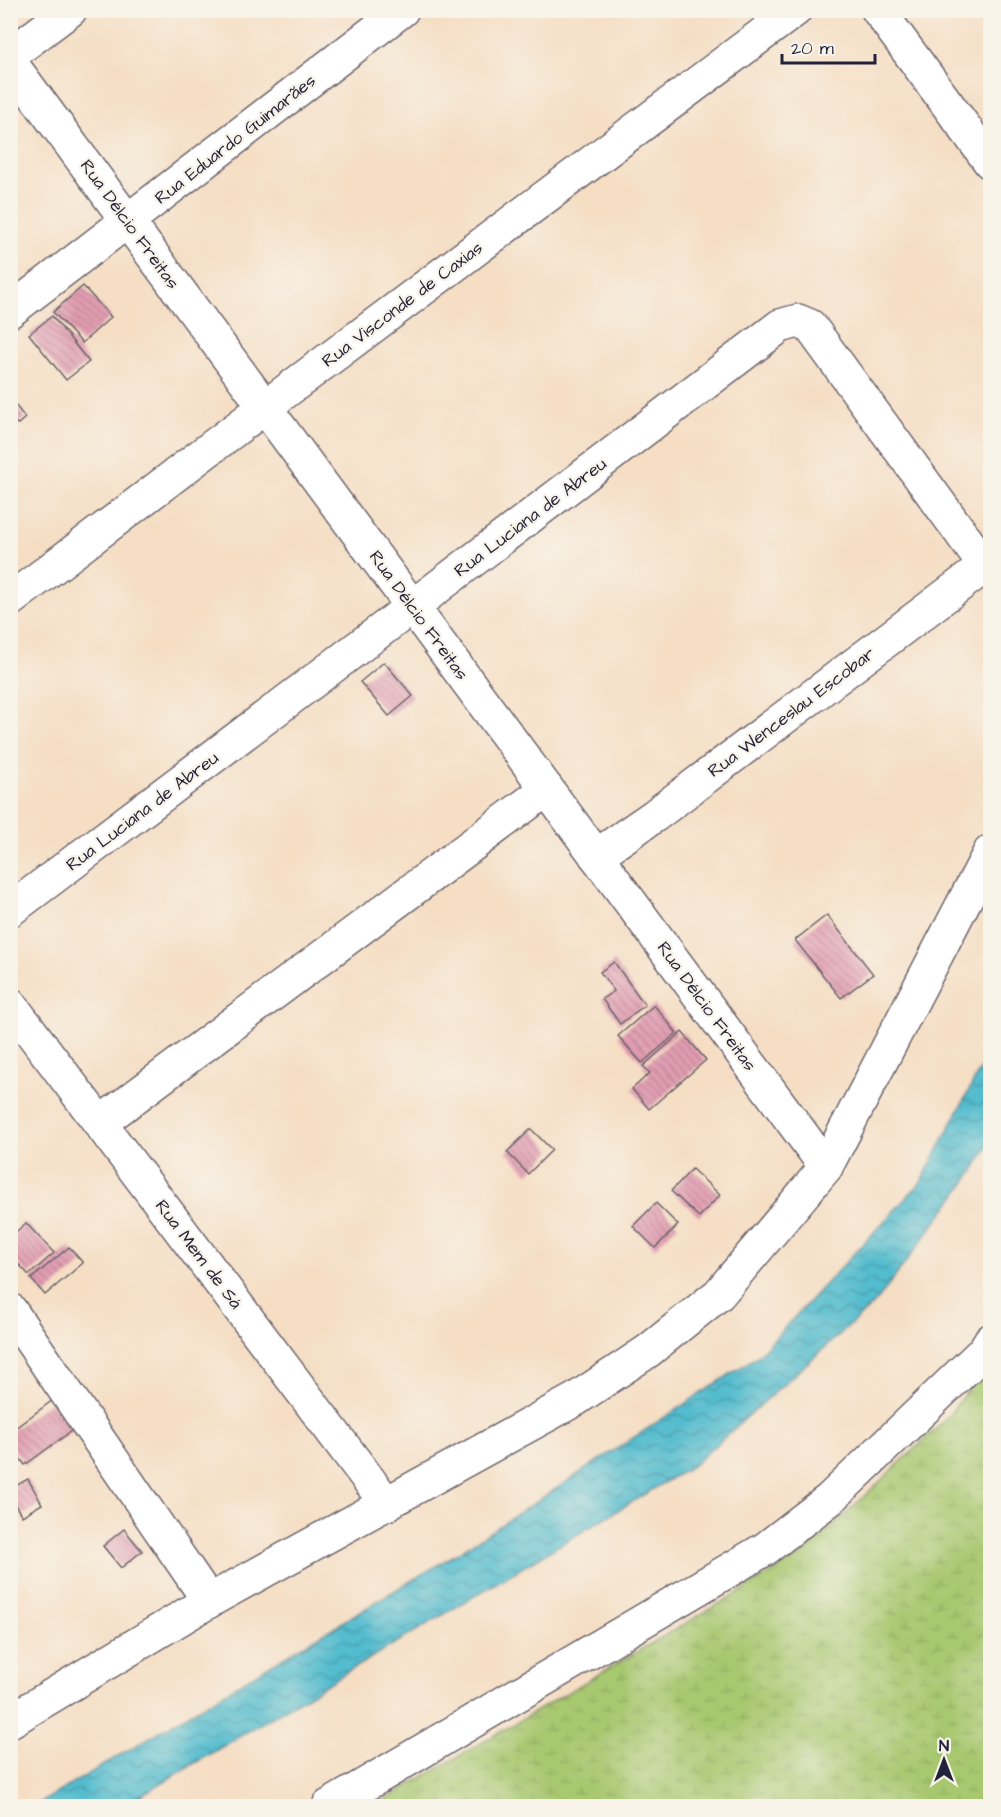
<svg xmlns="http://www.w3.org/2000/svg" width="1001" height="1817" viewBox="0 0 1001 1817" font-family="'Architects Daughter',sans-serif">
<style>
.wetland{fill:url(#wetland-marsh);stroke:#657556;stroke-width:1.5}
.water{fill:url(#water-waves);stroke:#3a6f84;stroke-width:1.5}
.building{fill:url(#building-back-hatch)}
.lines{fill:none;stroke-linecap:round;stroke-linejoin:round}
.minor-casing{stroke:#6c646b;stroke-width:36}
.minor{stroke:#fff;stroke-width:33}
.labels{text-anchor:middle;stroke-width:4.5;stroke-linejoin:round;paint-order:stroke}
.street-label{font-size:18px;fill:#22223b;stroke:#f7f3e8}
</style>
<defs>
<pattern id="wetland-marsh" width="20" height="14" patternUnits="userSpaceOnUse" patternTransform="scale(1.5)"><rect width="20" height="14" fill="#a8c870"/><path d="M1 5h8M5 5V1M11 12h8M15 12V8" fill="none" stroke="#90ac62"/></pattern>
<pattern id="water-waves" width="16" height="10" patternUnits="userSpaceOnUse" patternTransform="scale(1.5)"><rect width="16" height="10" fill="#52bcce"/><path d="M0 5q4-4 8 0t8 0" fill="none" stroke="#4498a8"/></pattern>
<pattern id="building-back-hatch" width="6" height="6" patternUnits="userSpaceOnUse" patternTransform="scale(1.5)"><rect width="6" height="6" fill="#e29db2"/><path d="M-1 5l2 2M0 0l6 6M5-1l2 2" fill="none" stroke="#b78092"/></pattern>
</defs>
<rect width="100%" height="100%" fill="#f7f3e8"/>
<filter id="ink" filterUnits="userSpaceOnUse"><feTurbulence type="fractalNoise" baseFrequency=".0167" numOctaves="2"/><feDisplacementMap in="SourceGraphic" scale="12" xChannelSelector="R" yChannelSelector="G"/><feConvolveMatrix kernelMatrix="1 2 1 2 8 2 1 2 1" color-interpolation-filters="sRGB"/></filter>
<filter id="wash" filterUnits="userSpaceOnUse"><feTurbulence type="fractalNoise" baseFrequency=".008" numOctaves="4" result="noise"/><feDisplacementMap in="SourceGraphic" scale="24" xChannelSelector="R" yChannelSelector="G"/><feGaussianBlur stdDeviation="1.35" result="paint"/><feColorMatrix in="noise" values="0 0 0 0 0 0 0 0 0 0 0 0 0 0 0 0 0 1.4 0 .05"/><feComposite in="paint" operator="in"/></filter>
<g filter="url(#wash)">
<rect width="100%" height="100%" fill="#f5dec4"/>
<polygon class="wetland" points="990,1360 990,1806 374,1806 802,1555 946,1419"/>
<polygon class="water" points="990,1050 990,1143 973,1172 877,1301 692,1466 123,1806 35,1806 461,1551 758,1356 921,1182"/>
<g id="blocks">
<g class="building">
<polygon points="83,286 111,317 82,343 53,312"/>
<polygon points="52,316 89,362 66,380 29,334"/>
<polygon points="10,398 25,418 18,424 12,421 10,422"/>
<polygon points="384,662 413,696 389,716 360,682"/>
<polygon points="827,915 873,974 841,998 795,940"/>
<polygon points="614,962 645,1005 620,1024 602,999 614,991 600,972"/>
<polygon points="654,1005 677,1033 642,1063 618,1036"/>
<polygon points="682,1032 706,1060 649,1109 632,1089 650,1073 643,1066"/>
<polygon points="531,1129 552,1150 528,1174 507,1152"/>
<polygon points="692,1169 720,1195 699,1217 671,1191"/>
<polygon points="656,1203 678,1225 655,1248 633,1226"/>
<polygon points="26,1223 54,1253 29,1275 10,1255 10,1237"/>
<polygon points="69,1247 83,1263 45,1295 31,1279"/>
<polygon points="53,1400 74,1429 25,1465 10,1445 10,1432"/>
<polygon points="28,1479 42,1504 22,1516 10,1497 10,1489"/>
<polygon points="124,1529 142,1551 121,1568 103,1546"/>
</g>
</g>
</g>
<g filter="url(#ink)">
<use href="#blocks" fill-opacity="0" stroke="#6c646b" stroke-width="1.5"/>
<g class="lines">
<g class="minor-casing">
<g id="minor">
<polyline points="878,10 990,162"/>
<polyline points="10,55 70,10"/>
<polyline points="10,62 826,1167"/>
<polyline points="10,311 402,10"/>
<polyline points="10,600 265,407 795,10"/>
<polyline points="596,856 654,816 985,566"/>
<polyline points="10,910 413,606 780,326 798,321 810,326 985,566 990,571"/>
<polyline points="10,1004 387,1504"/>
<polyline points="100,1123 547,789"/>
<polyline points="10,1310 209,1601"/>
<polyline points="10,1721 209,1601 576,1399 648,1351 719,1294 826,1167 990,852"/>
<polyline points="329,1806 765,1549 830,1499 984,1351 990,1341"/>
</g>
</g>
<use href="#minor" class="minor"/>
</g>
</g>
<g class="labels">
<g class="street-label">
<text transform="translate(235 139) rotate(-38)" y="6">Rua Eduardo Guimarães</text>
<text transform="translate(130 224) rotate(54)" y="6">Rua Délcio Freitas</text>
<text transform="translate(402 304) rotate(-37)" y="6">Rua Visconde de Caxias</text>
<text transform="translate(530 517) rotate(-37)" y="6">Rua Luciana de Abreu</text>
<text transform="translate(419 615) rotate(54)" y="6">Rua Délcio Freitas</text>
<text transform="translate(791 712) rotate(-37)" y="6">Rua Wenceslau Escobar</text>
<text transform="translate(142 811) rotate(-37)" y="6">Rua Luciana de Abreu</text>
<text transform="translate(707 1006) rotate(54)" y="6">Rua Délcio Freitas</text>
<text transform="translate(199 1254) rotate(53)" y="6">Rua Mem de Sá</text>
</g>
</g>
<rect width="1001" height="1817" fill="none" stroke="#f7f3e8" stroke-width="36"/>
<g transform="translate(944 1760)" stroke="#f7f3e8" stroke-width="4.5" paint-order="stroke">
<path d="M0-4.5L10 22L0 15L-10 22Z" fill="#22223b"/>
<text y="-9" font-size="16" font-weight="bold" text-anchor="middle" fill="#22223b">N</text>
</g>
<path d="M782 54v9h93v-9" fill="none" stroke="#22223b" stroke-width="3"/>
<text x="791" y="54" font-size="18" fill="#22223b" stroke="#f7f3e8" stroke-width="4.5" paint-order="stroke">20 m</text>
</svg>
